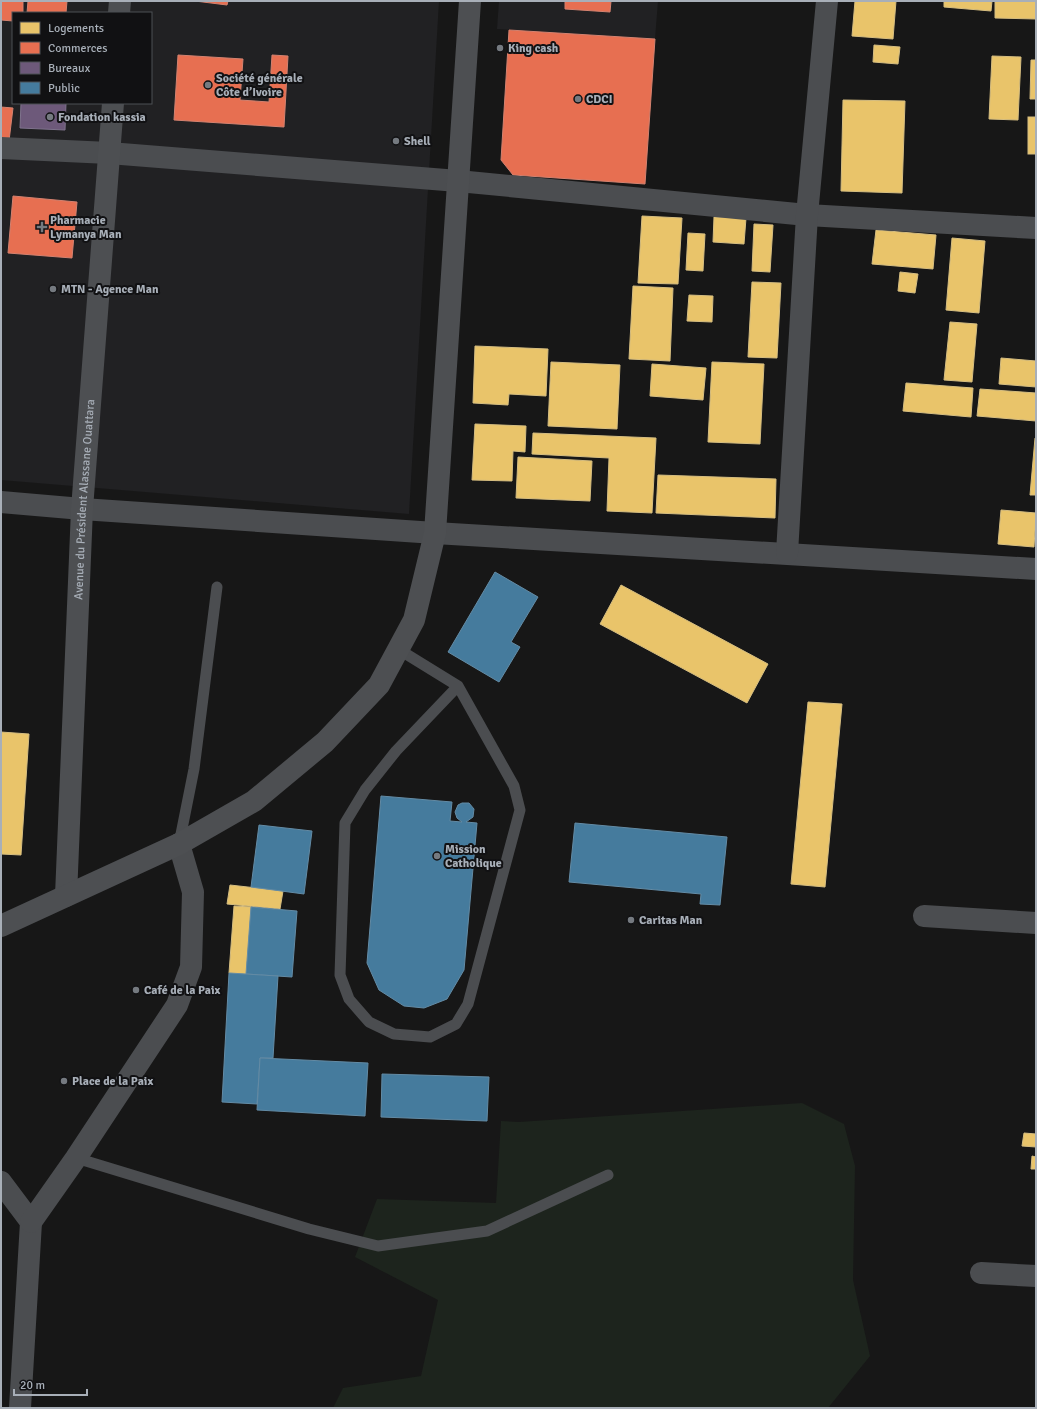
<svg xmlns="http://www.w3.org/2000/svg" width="1037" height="1409" viewBox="0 0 1037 1409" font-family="Signika,sans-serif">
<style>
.built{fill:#212123;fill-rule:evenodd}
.green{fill:#1d241d}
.homes{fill:#e9c46a;stroke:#d6be81}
.shops{fill:#e76f51;stroke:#d48270}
.offices{fill:#6d597a;stroke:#7f738d}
.public{fill:#457b9d;stroke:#638ba5}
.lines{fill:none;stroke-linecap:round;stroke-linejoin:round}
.lane{stroke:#4b4d50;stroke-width:11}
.street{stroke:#4b4d50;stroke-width:22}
.primary{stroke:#4d4f52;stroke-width:22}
.poi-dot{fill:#757a80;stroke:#111113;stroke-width:1.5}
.labels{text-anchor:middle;stroke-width:4;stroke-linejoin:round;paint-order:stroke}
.poi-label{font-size:12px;font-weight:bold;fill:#a8afb8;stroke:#111113;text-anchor:start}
.street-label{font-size:12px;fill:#a8afb8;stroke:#111113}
</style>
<rect width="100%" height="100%" fill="#171717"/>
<g class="built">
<path d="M 1,1 L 439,1 L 409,514 L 1,480 ZM 13,13 L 151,13 L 151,103 L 13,103 Z"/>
<polygon points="499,1 658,1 655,39 497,29"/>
</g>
<polygon class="green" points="802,1103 844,1124 855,1166 853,1280 870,1356 828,1408 333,1408 343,1388 421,1376 438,1300 355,1257 377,1199 496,1203 501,1121 519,1122"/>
<g class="homes">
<polygon points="855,1 896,1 893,39 852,36"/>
<polygon points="944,1 992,1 991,11 944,7"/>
<polygon points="995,1 1036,1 1036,19 995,18"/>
<polygon points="874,45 900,47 898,64 873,62"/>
<polygon points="992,56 1021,57 1018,120 989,119"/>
<polygon points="1031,60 1036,60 1036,99 1030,99"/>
<polygon points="843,100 905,101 902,193 841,191"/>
<rect x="1028" y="117" width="8" height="37"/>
<polygon points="642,216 682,218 678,284 638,283"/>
<polygon points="714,217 746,218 744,244 713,242"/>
<polygon points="754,224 773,225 770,272 752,271"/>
<polygon points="876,230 936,235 933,269 872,264"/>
<polygon points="688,233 705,234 703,271 686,270"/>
<polygon points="952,238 985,241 979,313 946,310"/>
<polygon points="900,272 918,274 915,293 898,291"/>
<polygon points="752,282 781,283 777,358 748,357"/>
<polygon points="633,286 673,288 670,361 629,359"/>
<polygon points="689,295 713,296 712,322 687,321"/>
<polygon points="950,322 977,324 972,382 944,380"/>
<polygon points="475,346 548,349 546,396 509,394 508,405 473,403"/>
<polygon points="1001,358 1036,361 1036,387 999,384"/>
<polygon points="551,362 620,365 617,429 548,426"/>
<polygon points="712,362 764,364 760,444 708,442"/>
<polygon points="652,364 706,368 703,400 650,396"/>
<polygon points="906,383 973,388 971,417 903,411"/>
<polygon points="980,389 1036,393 1036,421 977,416"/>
<polygon points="475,424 526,426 525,452 513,451 512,481 472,480"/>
<polygon points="533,433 656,438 652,513 607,511 609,458 532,454"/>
<polygon points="1035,438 1036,438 1036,495 1030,495"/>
<polygon points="518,457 592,461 590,501 516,498"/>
<polygon points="658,475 776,479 775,518 656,513"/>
<polygon points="1001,510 1036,513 1034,547 998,544"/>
<polygon points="621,585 768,664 747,703 600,624"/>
<polygon points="808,702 842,704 825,887 791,884"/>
<polygon points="1,732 29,734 21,855 1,854"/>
<polygon points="230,885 283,891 280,909 227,904"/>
<polygon points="234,906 251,907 246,974 229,973"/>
<polygon points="1024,1133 1036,1134 1036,1147 1022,1146"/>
<polygon points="1032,1156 1036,1157 1036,1169 1031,1169"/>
</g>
<g class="shops">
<polygon points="1,1 23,1 23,13 13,13 13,21 1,20"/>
<polygon points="28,1 67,1 66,13 27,13"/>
<polygon points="195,1 228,1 227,5"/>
<polygon points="565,1 611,1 610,12 565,9"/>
<polygon points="509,30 655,39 645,184 513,175 501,160"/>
<polygon points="178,55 243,59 240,100 269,102 272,55 288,56 284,127 174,120"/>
<polygon points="1,107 13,108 9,141 1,140"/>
<polygon points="13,196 77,202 72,258 8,253"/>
</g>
<polygon class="offices" points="21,103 66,103 65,130 20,128"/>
<g class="public">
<polygon points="495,572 538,597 511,642 520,647 499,682 448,652"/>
<polygon points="381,796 452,802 450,821 462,822 457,818 455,812 458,805 462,803 469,803 474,809 473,817 466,822 477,823 464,970 447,999 424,1008 404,1006 379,990 367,963"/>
<polygon points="575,823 727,837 720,905 700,904 701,894 569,882"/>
<polygon points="259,825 312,831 304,894 251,887"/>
<polygon points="251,907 297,911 292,977 246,974"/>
<polygon points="229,973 278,976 273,1058 260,1058 257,1104 222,1102"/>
<polygon points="260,1058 368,1063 365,1116 257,1110"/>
<polygon points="382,1074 489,1077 487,1121 381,1117"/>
</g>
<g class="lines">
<g class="lane">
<polyline points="398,649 458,686 514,786 520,810 468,1004 456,1024 430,1037 394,1034 369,1022 349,999 340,975 345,823 365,790 396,751 458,686"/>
<polyline points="179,844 194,769 217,587"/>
<polyline points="76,1158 309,1229 378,1246 487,1231 608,1175"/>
</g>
<g class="street">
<polyline points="1,148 109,153 458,181 807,215 1036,228"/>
<polyline points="1,502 82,509 435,533 1036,569"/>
<polyline points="787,553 807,215 827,1"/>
<polyline points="924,916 1036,923"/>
<polyline points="1,1182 31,1222 20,1408"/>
<polyline points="31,1222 76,1158 177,1005 191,967 193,892 179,844"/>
<polyline points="981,1273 1036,1276"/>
</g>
<g class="primary">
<polyline points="119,13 120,1"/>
<path id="s1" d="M 66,896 L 82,509 L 113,103"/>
<polyline points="1,926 179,844 254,801 325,742 379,685 414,620 435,533 470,1"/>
</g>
</g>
<g class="poi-dot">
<circle cx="500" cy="48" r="4"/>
<circle cx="208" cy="85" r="4"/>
<circle cx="578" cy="99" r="4"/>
<circle cx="50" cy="117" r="4"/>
<circle cx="396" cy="141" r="4"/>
<path d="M40 221h4v4h4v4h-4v4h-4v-4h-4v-4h4z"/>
<circle cx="53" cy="289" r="4"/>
<circle cx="437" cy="856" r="4"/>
<circle cx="631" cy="920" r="4"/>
<circle cx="136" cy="990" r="4"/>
<circle cx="64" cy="1081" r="4"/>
</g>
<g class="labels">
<g class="poi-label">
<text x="508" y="52">King cash</text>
<text x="216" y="82">Société générale<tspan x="216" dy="14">Côte d’Ivoire</tspan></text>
<text x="586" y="103">CDCI</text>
<text x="58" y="121">Fondation kassia</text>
<text x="404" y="145">Shell</text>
<text x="50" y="224">Pharmacie<tspan x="50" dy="14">Lymanya Man</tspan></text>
<text x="61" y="293">MTN - Agence Man</text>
<text x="445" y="853">Mission<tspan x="445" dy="14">Catholique</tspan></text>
<text x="639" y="924">Caritas Man</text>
<text x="144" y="994">Café de la Paix</text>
<text x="72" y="1085">Place de la Paix</text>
</g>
<g class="street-label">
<text dy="4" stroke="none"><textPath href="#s1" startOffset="397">Avenue du Président Alassane Ouattara</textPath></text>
</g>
</g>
<rect width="1037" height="1409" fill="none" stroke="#a8afb8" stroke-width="4"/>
<rect x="12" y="12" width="140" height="92" fill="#111113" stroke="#4d5055"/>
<rect x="20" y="22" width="20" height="12" fill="#e9c46a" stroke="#4d5055"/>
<text x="48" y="32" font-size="12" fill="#a8afb8">Logements</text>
<rect x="20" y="42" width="20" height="12" fill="#e76f51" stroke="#4d5055"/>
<text x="48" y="52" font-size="12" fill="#a8afb8">Commerces</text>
<rect x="20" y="62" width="20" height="12" fill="#6d597a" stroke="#4d5055"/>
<text x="48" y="72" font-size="12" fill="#a8afb8">Bureaux</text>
<rect x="20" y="82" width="20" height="12" fill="#457b9d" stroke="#4d5055"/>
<text x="48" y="92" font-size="12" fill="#a8afb8">Public</text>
<path d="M14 1389v6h73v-6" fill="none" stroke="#a8afb8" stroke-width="2"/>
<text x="20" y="1389" font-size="12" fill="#a8afb8" stroke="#111113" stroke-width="3" paint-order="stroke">20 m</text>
</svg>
